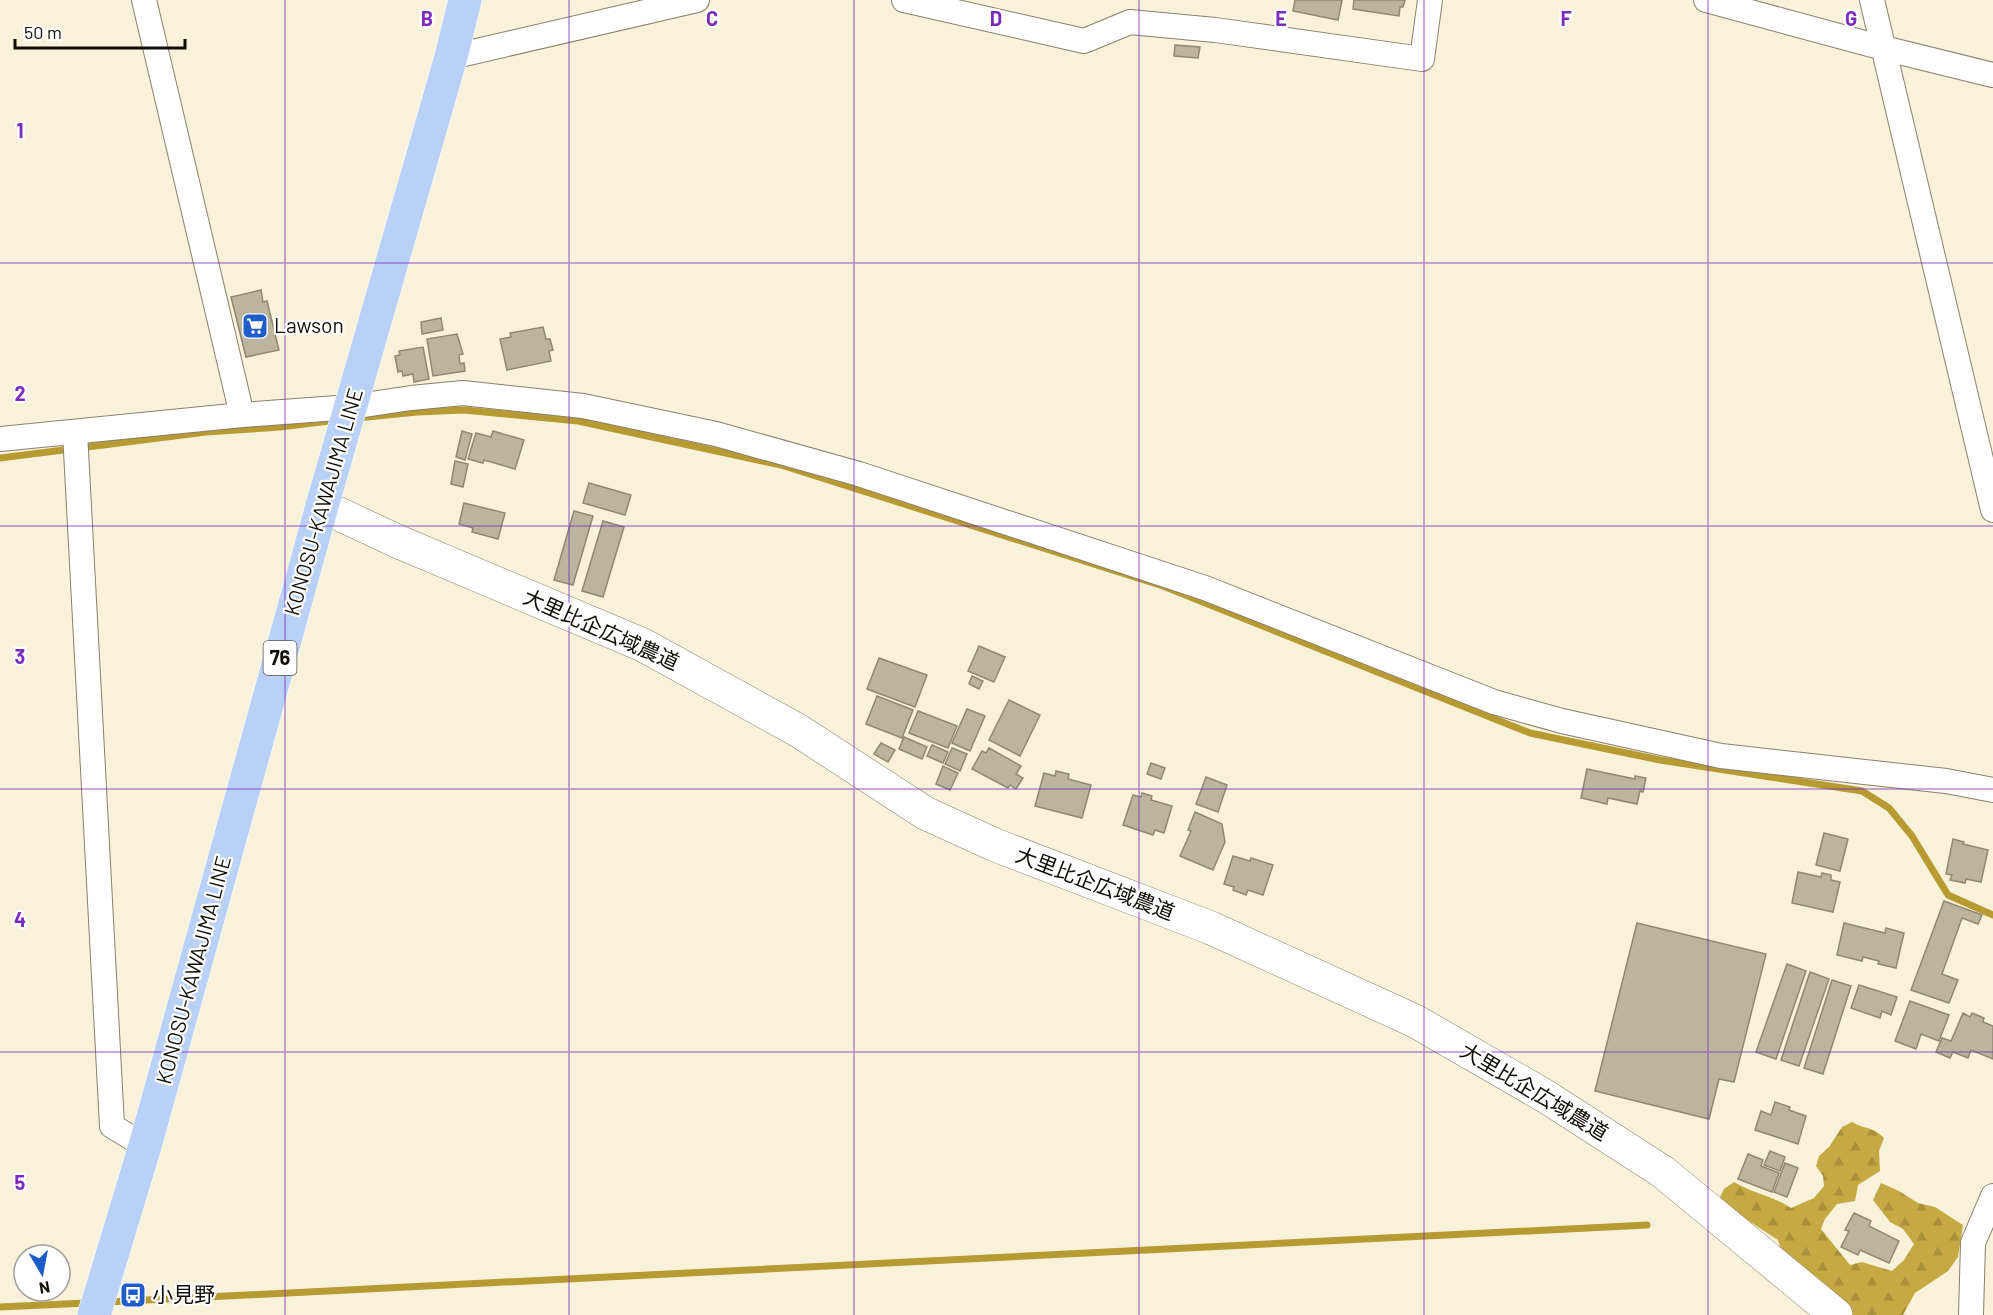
<svg xmlns="http://www.w3.org/2000/svg" width="1993" height="1315" viewBox="0 0 1993 1315" font-family="Barlow,'Noto Sans JP',sans-serif">
<style>
.forest{fill:url(#forest-firs)}
.lines{fill:none;stroke-linecap:round;stroke-linejoin:round}
.stream{stroke:#b79a32;stroke-width:7}
.building{fill:#bcb59e;stroke:#8f8873;stroke-width:1.5}
.street-casing{stroke:#87806b;stroke-width:26}
.secondary-casing{stroke:#87806b;stroke-width:34}
.primary-casing{stroke:#fff;stroke-width:34}
.street{stroke:#fff;stroke-width:24}
.secondary{stroke:#fff;stroke-width:33}
.primary{stroke:#b9d0f7;stroke-width:33}
.grid{fill:none;stroke:#7b2cbf;stroke-width:1.5;stroke-opacity:0.55}
.labels{text-anchor:middle;stroke-width:4.5;stroke-linejoin:round;paint-order:stroke}
.shield{fill:#fff;stroke:#575650;stroke-width:1.5}
.shield-label{font-size:20px;font-weight:bold;fill:#0f0d05}
.poi-label{font-size:21px;fill:#0f0d05;stroke:#fff;text-anchor:start}
.street-label{font-size:21px;fill:#0f0d05;stroke:#fff}
.grid-label{font-size:20px;text-anchor:middle;font-weight:bold;fill:#7b2cbf;stroke:#fff;stroke-width:4.5;stroke-linejoin:round;paint-order:stroke}
</style>
<defs>
<pattern id="forest-firs" width="22" height="20" patternUnits="userSpaceOnUse" patternTransform="scale(1.5)"><rect width="22" height="20" fill="#c6a943"/><path d="M5 1l3.5 6h-7zM16 11l3.5 6h-7z" fill="#a99039"/></pattern>
</defs>
<rect width="100%" height="100%" fill="#f9f2da"/>
<path class="forest" d="M 1852,1122 C 1864,1129 1874,1127 1884,1138 L 1879,1151 L 1880,1171 L 1858,1185 L 1855,1201 L 1837,1204 L 1825,1219 L 1821,1229 L 1850,1265 L 1862,1262 L 1892,1271 L 1904,1260 L 1914,1244 L 1903,1229 L 1890,1222 L 1873,1200 L 1881,1183 L 1899,1191 L 1918,1203 L 1935,1207 L 1963,1225 L 1958,1257 L 1948,1271 L 1915,1293 L 1903,1315 L 1853,1315 L 1851,1309 L 1784,1259 L 1778,1240 L 1718,1201 L 1724,1189 L 1734,1182 C 1752,1193 1773,1196 1791,1208 L 1814,1198 L 1824,1186 L 1823,1176 L 1816,1166 L 1819,1156 L 1829,1147 L 1842,1127 Z"/>
<g class="lines">
<g class="stream">
<polyline points="357,418 417,412 464,410 578,421 781,465 1163,586 1530,733 1660,760 1862,791 1889,808 1912,836 1948,895 1993,915"/>
<polyline points="0,458 206,432 280,427 337,420"/>
<polyline points="107,1302 1647,1225"/>
<polyline points="0,1307 87,1303"/>
</g>
</g>
<g class="building">
<polygon points="1295,0 1342,0 1338,20 1293,11"/>
<polygon points="1354,0 1405,0 1403,7 1400,7 1399,16 1353,9"/>
<polygon points="1175,45 1200,47 1198,58 1174,56"/>
<polygon points="261,290 263,302 267,301 279,350 246,357 231,297"/>
<polygon points="441,318 443,330 422,334 421,322"/>
<polygon points="543,327 546,339 550,339 553,350 549,351 551,361 507,370 500,339 511,337 510,333"/>
<polygon points="457,334 463,354 459,355 460,364 464,363 465,371 433,376 427,339"/>
<polygon points="423,347 429,379 414,382 413,374 403,376 402,371 398,372 395,356 400,355 399,351"/>
<polygon points="462,431 472,434 465,460 456,457"/>
<polygon points="493,431 524,440 515,469 484,460 483,463 468,459 476,433 491,437"/>
<polygon points="455,461 468,464 463,487 451,484"/>
<polygon points="589,483 631,495 625,515 583,503"/>
<polygon points="464,503 505,513 498,539 472,532 473,528 459,524"/>
<polygon points="574,511 593,516 573,585 554,580"/>
<polygon points="603,521 624,527 603,597 582,591"/>
<polygon points="979,646 1005,657 994,682 968,671"/>
<polygon points="879,658 927,675 915,707 867,689"/>
<polygon points="972,676 983,681 979,689 969,684"/>
<polygon points="877,696 913,710 902,738 866,724"/>
<polygon points="1009,700 1040,715 1020,756 989,740"/>
<polygon points="967,709 985,716 970,751 952,743"/>
<polygon points="918,711 957,726 948,748 909,733"/>
<polygon points="904,737 927,747 922,759 899,749"/>
<polygon points="881,743 895,750 888,762 874,754"/>
<polygon points="932,745 948,752 943,763 927,756"/>
<polygon points="952,748 967,754 960,771 945,764"/>
<polygon points="989,748 1021,766 1016,774 1023,778 1016,789 1010,785 1008,788 972,769 982,751 986,753"/>
<polygon points="1151,763 1165,768 1161,779 1147,774"/>
<polygon points="943,766 958,773 950,790 936,784"/>
<polygon points="1587,769 1635,779 1635,776 1646,778 1643,792 1640,791 1637,804 1608,798 1607,804 1581,798"/>
<polygon points="1056,771 1069,774 1068,779 1091,785 1082,818 1035,806 1044,773 1055,776"/>
<polygon points="1206,777 1227,785 1218,812 1196,804"/>
<polygon points="1142,793 1152,796 1151,800 1172,806 1164,833 1155,830 1153,835 1123,825 1133,795 1141,797"/>
<polygon points="1195,812 1222,824 1225,842 1213,870 1180,856 1191,831 1188,830"/>
<polygon points="1824,833 1848,839 1840,871 1816,865"/>
<polygon points="1953,839 1964,842 1963,844 1988,850 1981,882 1966,879 1965,883 1950,880 1952,875 1946,874"/>
<polygon points="1233,856 1250,861 1251,858 1273,865 1263,895 1248,890 1246,895 1233,890 1234,887 1224,884"/>
<polygon points="1798,872 1821,877 1822,873 1831,875 1831,880 1840,882 1833,912 1792,903"/>
<polygon points="1944,901 1982,915 1978,924 1962,918 1942,974 1958,980 1949,1003 1911,990"/>
<polygon points="1637,923 1766,954 1734,1082 1719,1079 1709,1119 1595,1091"/>
<polygon points="1844,923 1885,933 1886,928 1904,933 1896,968 1878,964 1879,961 1863,957 1862,961 1837,955"/>
<polygon points="1787,964 1806,971 1776,1059 1756,1052"/>
<polygon points="1810,972 1829,979 1799,1066 1781,1060"/>
<polygon points="1832,980 1851,986 1823,1074 1804,1068"/>
<polygon points="1859,985 1897,997 1891,1015 1882,1011 1880,1018 1851,1008"/>
<polygon points="1910,1001 1949,1015 1939,1041 1921,1034 1916,1049 1895,1041"/>
<polygon points="1963,1013 1970,1017 1972,1013 1984,1018 1983,1022 1993,1026 1993,1059 1971,1050 1968,1058 1953,1052 1950,1058 1936,1052 1942,1038 1951,1041"/>
<polygon points="1775,1102 1790,1107 1789,1110 1806,1116 1798,1144 1755,1130 1761,1111 1771,1115"/>
<polygon points="1770,1151 1785,1157 1780,1171 1764,1165"/>
<polygon points="1748,1154 1763,1160 1761,1166 1779,1173 1772,1192 1738,1179"/>
<polygon points="1785,1163 1798,1168 1787,1197 1774,1192"/>
<polygon points="1854,1213 1871,1221 1869,1226 1899,1241 1889,1263 1860,1250 1858,1255 1841,1247 1849,1231 1845,1230"/>
</g>
<g class="lines">
<g class="street-casing">
<g id="street">
<polyline points="144,0 242,415"/>
<polyline points="904,0 1084,41 1130,22 1215,30 1422,59 1430,0"/>
<polyline points="1706,0 1883,48 1993,75"/>
<polyline points="1872,0 1993,510"/>
<polyline points="451,57 697,0"/>
<polyline points="75,432 112,1126 145,1146"/>
<polyline points="0,439 242,415 351,407 411,398 463,393 583,406 716,434 859,474 1205,588 1494,702 1562,721 1721,756 1946,781 1993,790"/>
<polyline points="1971,1315 1973,1243 1993,1196"/>
</g>
</g>
<g class="secondary-casing">
<polyline id="secondary" points="322,506 399,542 643,645 799,731 925,813 995,845 1211,928 1415,1021 1545,1096 1663,1172 1836,1315"/>
</g>
<g class="primary-casing">
<polyline id="primary" points="94,1315 145,1146 322,506 451,57 465,0"/>
</g>
<use href="#street" class="street"/>
<use href="#secondary" class="secondary"/>
<use href="#primary" class="primary"/>
</g>
<path class="grid" d="M 285,0 L 285,1315M 569,0 L 569,1315M 854,0 L 854,1315M 1139,0 L 1139,1315M 1424,0 L 1424,1315M 1708,0 L 1708,1315M 0,263 L 1993,263M 0,526 L 1993,526M 0,789 L 1993,789M 0,1052 L 1993,1052"/>
<defs>
<g id="supermarket-square" transform="scale(1.35)"><rect x="-9" y="-9" width="18" height="18" rx="4" fill="#1e5dc9" stroke="#fff"/><path d="M-6-5.5h2.5l.6 2H6L4.5 2H-2.5L-4.4-4H-6ZM-1.5 3.2a1.3 1.3 0 1 0 .1 0ZM3 3.2a1.3 1.3 0 1 0 .1 0Z" fill="#fff"/></g>
<g id="bus-square" transform="scale(1.35)"><rect x="-9" y="-9" width="18" height="18" rx="4" fill="#1e5dc9" stroke="#fff"/><path d="M-5-6H5V4H4V6H2V4H-2V6H-4V4H-5ZM-3.5-4V0h7V-4ZM-3.5 1.2v1.5H-2V1.2ZM2 1.2v1.5H3.5V1.2Z" fill="#fff"/></g>
</defs>
<g fill-rule="evenodd">
<use href="#supermarket-square" x="255" y="326"/>
<use href="#bus-square" x="133" y="1295"/>
</g>
<g class="labels">
<rect class="shield" x="263.5" y="641" width="33" height="34" rx="4.5"/>
<g class="shield-label">
<text x="280" y="665">76</text>
</g>
<g class="poi-label">
<text x="274" y="333">Lawson</text>
<text x="152" y="1302">小見野</text>
</g>
<g class="street-label">
<text transform="translate(324 502) rotate(-74)" y="7">KONOSU-KAWAJIMA LINE</text>
<text transform="translate(601 630) rotate(24)" y="7">大里比企広域農道</text>
<text transform="translate(1095 884) rotate(21)" y="7">大里比企広域農道</text>
<text transform="translate(194 970) rotate(-75)" y="7">KONOSU-KAWAJIMA LINE</text>
<text transform="translate(1534 1092) rotate(31)" y="7">大里比企広域農道</text>
</g>
</g>
<g class="grid-label">
<text x="427" y="26">B</text>
<text x="712" y="26">C</text>
<text x="996" y="26">D</text>
<text x="1281" y="26">E</text>
<text x="1566" y="26">F</text>
<text x="1851" y="26">G</text>
<text x="20" y="138">1</text>
<text x="20" y="401">2</text>
<text x="20" y="664">3</text>
<text x="20" y="927">4</text>
<text x="20" y="1190">5</text>
</g>
<g transform="translate(42 1273) rotate(170)"><circle r="28" fill="#ffffff" stroke="#9f9e9b" stroke-width="1.5"/>
<path d="M0-4.5L10 22L0 15L-10 22Z" fill="#1e5dc9"/>
<text y="-9" font-size="16" font-weight="bold" text-anchor="middle" fill="#0f0d05">N</text>
</g>
<path d="M15 39v9h170v-9" fill="none" stroke="#0f0d05" stroke-width="3"/>
<text x="24" y="39" font-size="18" fill="#0f0d05" stroke="#ffffff" stroke-width="4.5" paint-order="stroke">50 m</text>
</svg>
